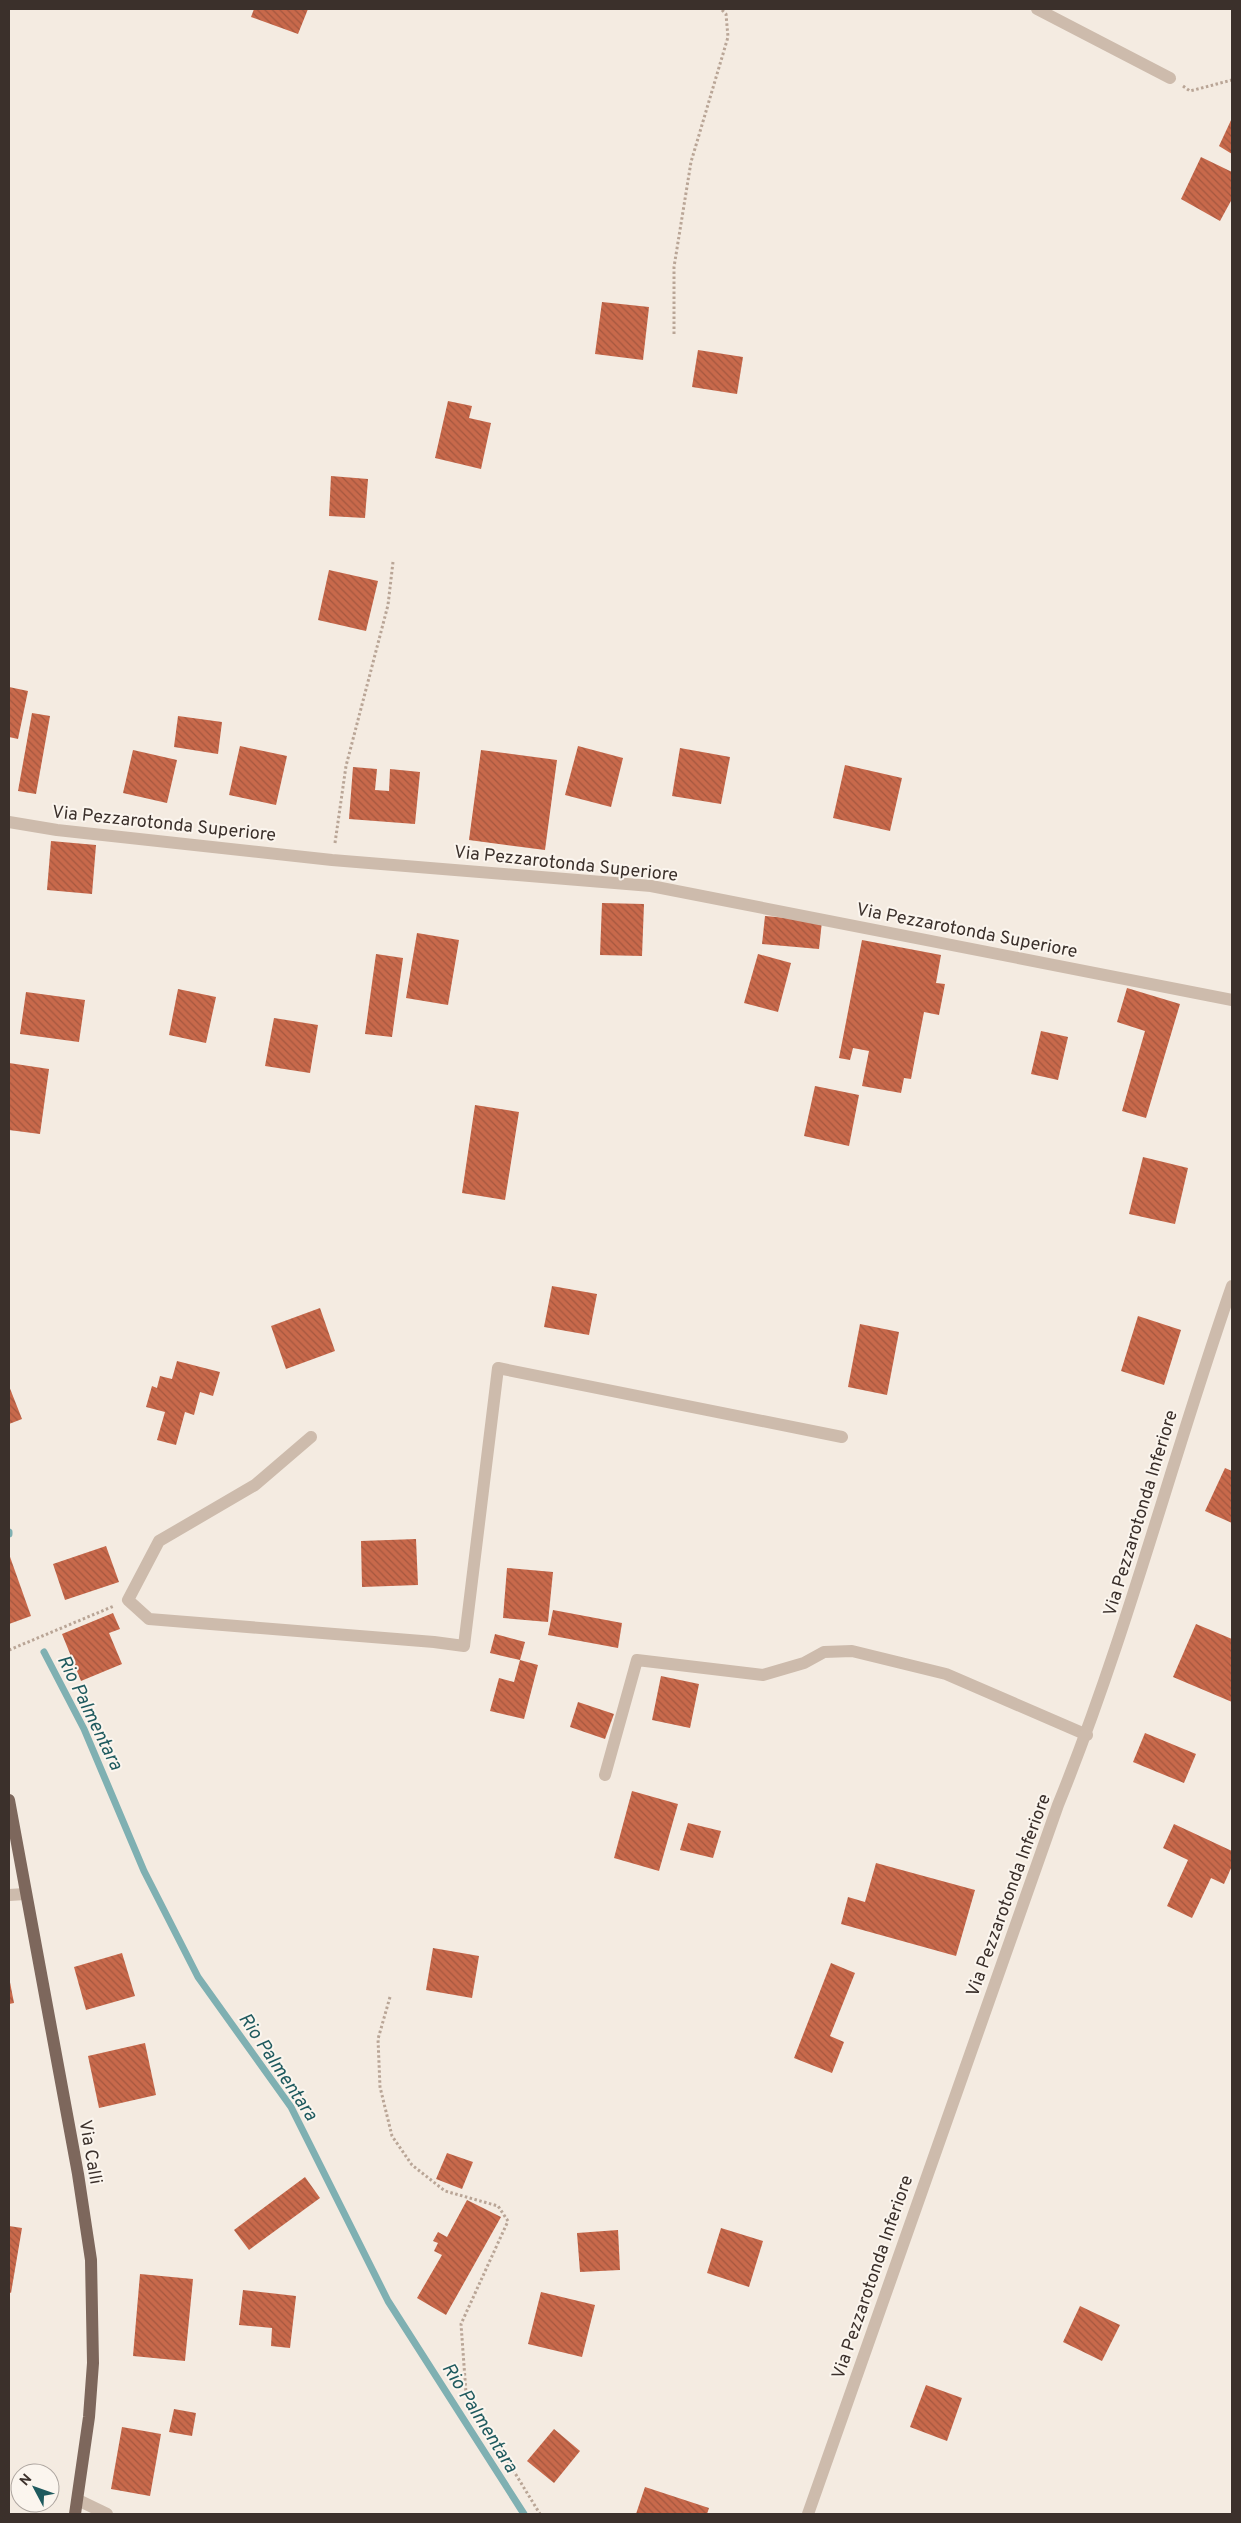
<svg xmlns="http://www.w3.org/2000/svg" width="1241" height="2523" viewBox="0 0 1241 2523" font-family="Overpass,sans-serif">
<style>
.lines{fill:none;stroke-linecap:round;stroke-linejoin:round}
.stream{stroke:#7fb0b2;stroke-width:7}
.building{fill:url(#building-back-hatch)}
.path{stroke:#b9a596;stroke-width:3;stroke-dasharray:2.5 2.5;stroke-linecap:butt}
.minor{stroke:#cdbbac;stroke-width:12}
.major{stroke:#7d675c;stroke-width:12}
.labels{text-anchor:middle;stroke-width:4;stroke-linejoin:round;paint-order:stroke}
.street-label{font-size:18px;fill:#3b302b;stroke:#fbf5ee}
.water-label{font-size:19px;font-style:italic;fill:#1f5a5e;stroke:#fbf5ee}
</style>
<defs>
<pattern id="building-back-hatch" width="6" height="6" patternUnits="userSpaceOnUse" patternTransform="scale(1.25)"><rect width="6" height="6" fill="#c8694b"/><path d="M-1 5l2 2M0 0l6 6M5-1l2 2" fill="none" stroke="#a4573f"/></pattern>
</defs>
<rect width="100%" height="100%" fill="#f4ebe1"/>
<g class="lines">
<g class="stream">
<polyline points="9,1532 9,1534"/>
<polyline points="44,1652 84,1729 144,1871 198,1977 291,2107 388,2301 524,2514"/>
</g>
</g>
<g class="building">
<polygon points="254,9 308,9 298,34 251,17"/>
<polygon points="1232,118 1232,154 1219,146"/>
<polygon points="1201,157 1232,172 1232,199 1220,221 1181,199"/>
<polygon points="602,302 649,307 643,360 595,354"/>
<polygon points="698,350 743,357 737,394 692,387"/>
<polygon points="448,401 472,406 469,418 491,423 481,469 435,458"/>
<polygon points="331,476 368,479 365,518 329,516"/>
<polygon points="329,570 378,581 366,631 318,620"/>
<polygon points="9,687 28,691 18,739 9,737"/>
<polygon points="32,713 50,716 36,794 18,791"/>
<polygon points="178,716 222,722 218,754 174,747"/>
<polygon points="240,746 287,756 276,805 229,795"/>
<polygon points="578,746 623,758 611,807 565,795"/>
<polygon points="680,748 730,757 721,804 672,796"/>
<polygon points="133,750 177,760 167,803 123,793"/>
<polygon points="481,750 557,760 545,850 469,840"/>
<polygon points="845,765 902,778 890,831 833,818"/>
<polygon points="353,767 377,769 375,790 389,791 390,769 420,772 415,824 349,819"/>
<polygon points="51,841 96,845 92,894 47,890"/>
<polygon points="602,903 644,904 642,956 600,955"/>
<polygon points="765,916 822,921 819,949 762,944"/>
<polygon points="417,933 459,940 448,1005 406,998"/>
<polygon points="862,940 941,955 936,983 945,984 939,1015 924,1012 911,1079 904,1078 901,1093 862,1086 869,1051 853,1048 850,1060 839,1058"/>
<polygon points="376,954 403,958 392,1037 365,1034"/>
<polygon points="758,954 791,963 778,1012 744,1003"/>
<polygon points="1127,988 1180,1004 1146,1118 1122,1111 1145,1031 1117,1022"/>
<polygon points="178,989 216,997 206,1043 169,1035"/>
<polygon points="26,992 85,1000 79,1042 20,1034"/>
<polygon points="274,1018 318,1025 310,1073 265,1066"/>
<polygon points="1041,1031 1068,1037 1058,1080 1031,1074"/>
<polygon points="9,1063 49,1069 40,1134 9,1130"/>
<polygon points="815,1086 859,1095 849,1146 804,1136"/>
<polygon points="475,1105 519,1112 505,1200 462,1193"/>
<polygon points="1143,1157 1188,1168 1175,1224 1129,1214"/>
<polygon points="552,1286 597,1294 589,1335 544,1327"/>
<polygon points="320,1308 335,1351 286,1369 271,1326"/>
<polygon points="1138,1316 1181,1330 1164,1385 1121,1371"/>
<polygon points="860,1324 899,1332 887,1395 848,1387"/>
<polygon points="177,1361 220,1372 213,1396 200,1392 194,1415 185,1412 176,1445 157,1440 165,1412 146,1407 152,1386 157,1388 160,1376 172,1379"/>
<polygon points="9,1386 22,1419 9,1424"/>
<polygon points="1225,1468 1232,1471 1232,1523 1205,1511"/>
<polygon points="416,1539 418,1585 362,1587 361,1541"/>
<polygon points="106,1546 119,1582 65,1600 53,1564"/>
<polygon points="9,1554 31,1616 9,1624"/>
<polygon points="507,1568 553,1572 548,1622 503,1618"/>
<polygon points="553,1610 622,1623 618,1648 548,1635"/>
<polygon points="113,1613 120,1629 109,1633 122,1664 81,1681 62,1634"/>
<polygon points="1196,1624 1232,1639 1232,1702 1173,1677"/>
<polygon points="495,1634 525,1642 520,1660 490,1653"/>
<polygon points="520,1660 538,1665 524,1719 490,1711 499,1678 514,1682"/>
<polygon points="661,1676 699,1684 690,1728 652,1720"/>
<polygon points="578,1702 614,1714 605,1739 570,1727"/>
<polygon points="1145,1733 1196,1754 1184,1783 1133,1762"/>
<polygon points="632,1791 678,1804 659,1871 614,1858"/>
<polygon points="688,1823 721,1831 713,1858 680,1850"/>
<polygon points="1174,1824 1232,1851 1232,1866 1224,1884 1211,1878 1192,1918 1167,1906 1188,1860 1163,1848"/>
<polygon points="876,1863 975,1890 956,1956 841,1924 848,1897 865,1902"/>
<polygon points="433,1948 479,1956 472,1998 426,1990"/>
<polygon points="122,1953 135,1996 86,2010 74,1967"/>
<polygon points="831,1963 855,1973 830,2036 844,2042 832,2073 794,2058"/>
<polygon points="9,1977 14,2003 9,2004"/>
<polygon points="145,2043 156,2095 99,2108 88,2056"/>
<polygon points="447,2153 473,2162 462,2189 436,2179"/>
<polygon points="305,2177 320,2198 249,2250 234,2230"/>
<polygon points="467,2200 501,2217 446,2315 417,2298 442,2255 434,2251 438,2243 433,2241 438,2232 447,2237"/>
<polygon points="9,2226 22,2228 11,2293 9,2292"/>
<polygon points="721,2228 763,2241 749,2287 707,2273"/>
<polygon points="618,2230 620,2270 580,2272 577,2233"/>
<polygon points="140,2274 193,2279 185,2361 133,2356"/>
<polygon points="243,2290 296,2296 290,2348 271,2346 272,2328 239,2325"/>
<polygon points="541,2292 595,2305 582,2357 528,2344"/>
<polygon points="1080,2306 1120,2325 1102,2361 1063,2342"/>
<polygon points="926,2385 962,2398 947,2441 910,2427"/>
<polygon points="174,2409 196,2413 192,2436 169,2432"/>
<polygon points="122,2427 161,2434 150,2496 111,2489"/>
<polygon points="554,2429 580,2451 554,2483 527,2461"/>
<polygon points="645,2487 709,2508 707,2514 636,2514"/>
</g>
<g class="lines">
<g class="path">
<polyline points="1183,86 1190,91 1232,80"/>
<polyline points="674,334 674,267 691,162 728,37 726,14 721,9"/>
<polyline points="335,843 346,766 388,605 393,562"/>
<polyline points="9,1650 114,1606"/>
<polyline points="390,1997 378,2039 380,2087 392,2136 412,2165 445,2191 498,2206 508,2221 461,2324 466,2393 540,2514"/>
</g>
<g class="minor">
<polyline points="1037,9 1170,78"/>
<polyline points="9,822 57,830 332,860 651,886 1232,1000"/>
<polyline points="311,1437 255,1485 159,1541 128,1600 149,1619 434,1642 464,1646 498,1368 842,1437"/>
<polyline points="605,1775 637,1660 763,1675 804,1663 824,1652 852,1651 946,1674 1087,1735"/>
<polyline points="9,1895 25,1894"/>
<polyline points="78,2500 107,2514"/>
<path d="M 808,2514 L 1058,1805 C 1127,1635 1172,1458 1232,1286"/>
</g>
<polyline class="major" points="9,1800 78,2174 91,2260 93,2363 89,2417 75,2514"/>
</g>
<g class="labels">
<g class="street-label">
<text transform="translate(164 823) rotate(6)" y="6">Via Pezzarotonda Superiore</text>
<text transform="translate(566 863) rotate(6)" y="6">Via Pezzarotonda Superiore</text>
<text transform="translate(967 930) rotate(11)" y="6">Via Pezzarotonda Superiore</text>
<text transform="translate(1140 1513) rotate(-73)" y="6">Via Pezzarotonda Inferiore</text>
<text transform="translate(1008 1895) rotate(-70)" y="6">Via Pezzarotonda Inferiore</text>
<text transform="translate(91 2152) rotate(80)" y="6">Via Calli</text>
<text transform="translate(872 2277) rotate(-71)" y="6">Via Pezzarotonda Inferiore</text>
</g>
<g class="water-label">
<text transform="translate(91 1712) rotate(64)" y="7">Rio Palmentara</text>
<text transform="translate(279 2066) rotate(56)" y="7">Rio Palmentara</text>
<text transform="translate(481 2417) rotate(58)" y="7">Rio Palmentara</text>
</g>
</g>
<rect width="1241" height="2523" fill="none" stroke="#3b302b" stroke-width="20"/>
<g transform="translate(35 2488) rotate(311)"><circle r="24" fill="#fbf5ee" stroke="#aea6a0"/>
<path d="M0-4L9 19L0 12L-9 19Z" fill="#1f5a5e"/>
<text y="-8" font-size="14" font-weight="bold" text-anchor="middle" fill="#3b302b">N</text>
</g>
</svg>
